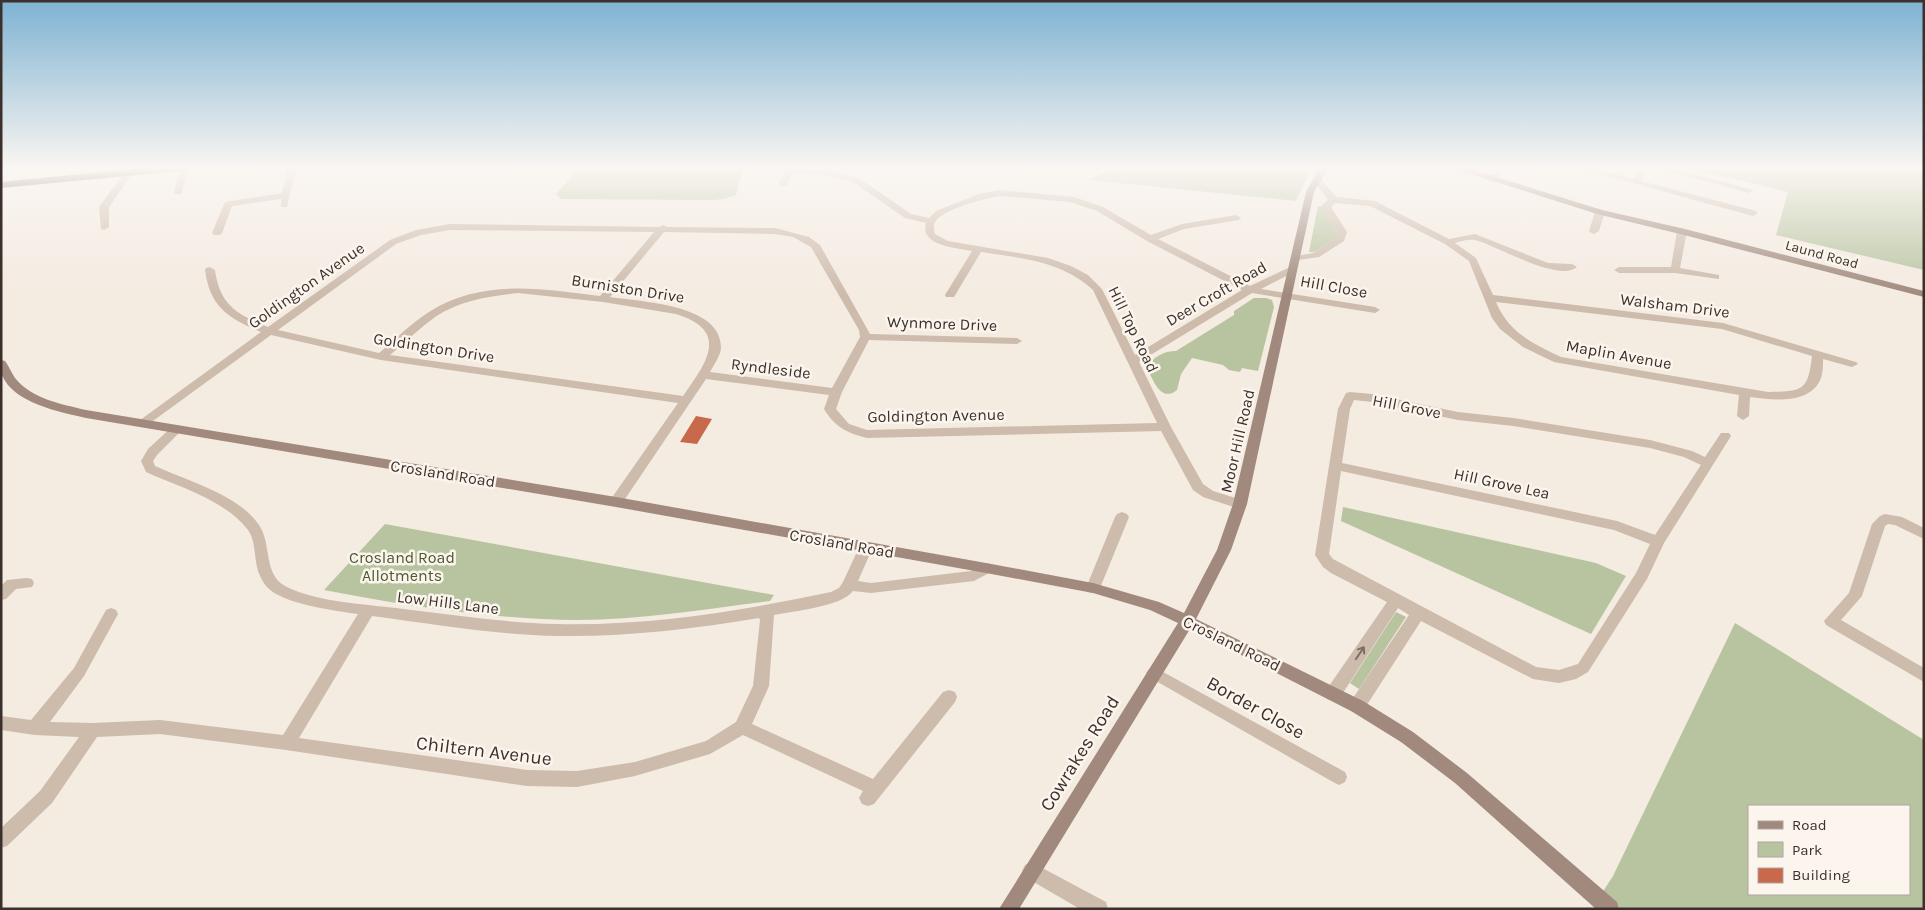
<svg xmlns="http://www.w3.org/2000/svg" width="1925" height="910" viewBox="0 0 1925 910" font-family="Karla,sans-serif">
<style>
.green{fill:#b8c4a0;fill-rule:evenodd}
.building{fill:#c8694b}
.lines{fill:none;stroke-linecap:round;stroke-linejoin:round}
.street{fill:#cdbbac;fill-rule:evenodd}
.secondary{fill:#a18a7d;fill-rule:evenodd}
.highway{fill:#5c4a42;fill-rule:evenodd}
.oneway{stroke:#7d6f65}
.labels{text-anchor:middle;stroke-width:5;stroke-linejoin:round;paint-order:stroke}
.far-street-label{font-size:14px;fill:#3b302b;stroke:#fbf5ee}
.street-label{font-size:16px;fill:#3b302b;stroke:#fbf5ee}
.park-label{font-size:16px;fill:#4a5a2e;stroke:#fbf5ee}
.near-street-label{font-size:19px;fill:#3b302b;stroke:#fbf5ee}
</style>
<rect width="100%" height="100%" fill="#f4ebe1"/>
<g class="green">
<polygon points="569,167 743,167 736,195 723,199 713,200 561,199 556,194 572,176"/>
<polygon points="1113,167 1308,167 1307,177 1296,201 1089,180"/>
<polygon points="1684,167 1924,167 1924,270 1776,235 1788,192"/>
<polygon points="1318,206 1322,207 1337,232 1337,238 1314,252 1309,252"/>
<path d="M 1254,298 L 1266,298 L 1272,300 L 1274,307 L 1258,371 L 1242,368 L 1240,372 L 1229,370 L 1223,365 L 1192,358 L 1181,374 L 1177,390 C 1161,403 1153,380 1147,368 C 1152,357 1164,351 1176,351 L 1234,315 L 1234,311 Z"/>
<polygon points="1343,507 1596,563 1626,576 1591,634 1341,521"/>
<path d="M 385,524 L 774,595 L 770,601 C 706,609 641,620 577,620 C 492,619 407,606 324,590 Z"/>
<polygon points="1396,612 1406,617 1359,689 1350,683"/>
<path d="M 1735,623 L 1924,740 L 1924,909 L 1621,909 L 1602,893 L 1613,876 ZM 1749,806 L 1909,806 L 1909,894 L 1749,894 Z"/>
</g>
<polygon class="building" points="696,416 712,419 697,444 680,442"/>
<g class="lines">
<g class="street">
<polygon points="189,167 182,192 181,194 175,194 174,192 181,168"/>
<polygon points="288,167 296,167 287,207 281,207 281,199 232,206 222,233 220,235 214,235 212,233 225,202 282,193"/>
<polygon points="1497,167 1506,167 1495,182 1489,182 1488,180"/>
<polygon points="1574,167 1590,167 1634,179 1639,167 1650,167 1647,170 1641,181 1756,211 1758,213 1753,216"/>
<polygon points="1653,167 1669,167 1753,190 1749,193"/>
<path d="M 789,168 L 826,169 L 859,178 L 911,214 L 929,218 L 936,211 L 979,194 L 1000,190 L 1074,197 L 1103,207 L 1151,235 L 1182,224 L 1236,215 L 1241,218 L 1239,220 L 1184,229 L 1158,239 L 1250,286 L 1292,266 L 1297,269 L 1296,271 L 1261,289 L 1375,307 L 1380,310 L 1375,313 L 1252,293 L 1139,362 L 1171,427 L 1203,484 L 1213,491 L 1245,501 L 1247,504 L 1245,507 L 1240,509 L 1203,497 L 1193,490 L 1161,431 L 867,438 C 847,433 835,427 824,409 L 829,395 L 706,379 L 621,505 L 611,505 L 609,502 L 611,499 L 678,403 L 381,360 L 271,335 L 146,426 L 138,426 L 136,423 L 261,332 C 228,318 210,307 205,270 L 206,268 L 210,267 L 215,270 C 220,305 236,314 268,327 L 390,240 L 416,230 L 450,224 L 659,227 L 663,225 L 667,227 L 775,228 L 809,237 L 820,245 L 870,334 L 1017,338 L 1022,341 L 1017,344 L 869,340 L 842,392 L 836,409 L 849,424 L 867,430 L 1157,423 L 1093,290 C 1062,261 1021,258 981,252 L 954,297 L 946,297 L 945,295 L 972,251 C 957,248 919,246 926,223 L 905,218 L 853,182 L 826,175 L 792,174 L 786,186 L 780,186 L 779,184 L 785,171 ZM 1000,196 L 1070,202 L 1097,211 L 1147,241 L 1242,290 L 1135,355 L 1102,289 L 1088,275 L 1071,266 L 1048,258 L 948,241 L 935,234 C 934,230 933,226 935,222 C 943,209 986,198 1000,196 ZM 450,230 L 654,232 L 600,296 C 542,289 482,278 429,312 C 411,323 395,340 379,353 L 278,330 L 396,244 L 421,235 ZM 664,232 L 775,234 L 793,237 L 811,247 L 859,330 L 860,337 L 832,388 L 710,372 C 713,366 721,355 721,348 C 722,304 641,302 610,297 ZM 518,293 L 603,302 L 676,314 C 731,331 706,363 683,396 L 390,355 C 405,342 420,328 435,317 C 460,300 490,296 518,293 Z"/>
<polygon points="128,171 132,174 109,207 109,227 104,230 101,229 99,207 125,172"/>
<path d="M 1317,177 L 1320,178 L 1336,197 L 1375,201 L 1449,239 L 1475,234 L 1548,263 L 1572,264 L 1577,267 C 1558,283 1496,245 1475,240 C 1469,239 1461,241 1455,243 L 1476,258 L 1493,295 L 1723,323 L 1856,362 L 1858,364 L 1852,367 L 1823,359 C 1823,365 1823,372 1821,378 C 1811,405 1772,400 1750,397 L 1749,416 L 1743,420 L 1737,416 L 1739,395 L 1554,362 L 1523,347 L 1500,329 L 1492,318 L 1469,261 L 1445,244 L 1370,206 L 1335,203 L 1331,207 L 1347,232 L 1344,241 L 1319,257 L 1291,261 L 1291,257 L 1313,253 L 1336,238 L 1337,232 L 1321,206 L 1328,200 L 1313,180 ZM 1496,302 L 1722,329 L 1812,356 C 1808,392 1802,391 1768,392 L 1561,357 C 1532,343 1509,333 1496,302 Z"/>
<polygon points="1600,209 1605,212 1599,231 1594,234 1591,233 1589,231 1595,212"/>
<polygon points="1682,228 1687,231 1680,268 1719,275 1719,279 1675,273 1619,273 1614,270 1619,267 1671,267 1677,231"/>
<path d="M 1350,392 L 1372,394 L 1458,412 L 1513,418 L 1650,440 L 1692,451 L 1705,457 L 1721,433 L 1729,433 L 1731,436 L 1664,543 L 1647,579 L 1588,672 L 1576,679 L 1559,683 L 1533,679 L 1421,621 L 1363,711 L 1357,713 L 1351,711 L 1349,706 L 1351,701 L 1409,615 L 1398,608 L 1339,699 L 1333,701 L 1327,699 L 1325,694 L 1327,689 L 1387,602 L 1331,573 L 1323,567 L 1315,555 L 1338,409 L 1346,393 ZM 1354,400 L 1372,402 L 1458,420 L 1513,426 L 1650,448 L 1684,457 L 1701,465 L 1655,535 L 1617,521 L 1342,463 L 1350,409 ZM 1341,471 L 1614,530 L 1650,544 L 1636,573 L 1578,664 L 1559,670 L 1536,667 L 1333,559 L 1329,554 Z"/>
<path d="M 177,425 L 183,429 L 157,455 L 153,461 L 155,466 C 188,481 239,495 259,525 C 272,544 263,574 285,586 C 318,603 367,604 403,609 C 455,615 506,623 557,624 C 650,626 741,611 831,592 L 839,588 L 843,582 L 861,543 L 871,543 L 873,547 L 858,581 L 871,583 L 971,571 L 986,563 L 991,564 L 993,568 L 991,572 L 974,581 L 871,593 L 853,591 C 841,607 793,611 774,615 L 769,686 L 752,724 L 873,779 L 943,692 L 949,690 L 955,692 L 957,697 L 955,702 L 874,804 L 868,806 L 862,804 L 859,798 L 863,791 L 743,735 L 710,754 L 635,776 L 577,787 L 527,786 L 286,750 L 160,734 L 97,737 L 52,803 L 7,846 L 1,848 L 1,828 L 40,791 L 79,737 L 35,735 L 1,730 L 1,716 L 31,720 L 74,668 L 106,610 L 111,608 L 116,610 L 118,614 L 84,676 L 50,722 L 93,723 L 160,720 L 283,735 L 358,614 C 336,611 282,604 267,587 C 263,583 260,576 258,571 C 254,558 256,541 248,530 C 224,499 179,487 146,472 L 141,461 L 148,449 L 173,426 ZM 372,616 C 433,624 496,635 558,636 C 626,637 693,629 759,618 L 760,620 L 753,686 L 736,722 L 706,741 L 635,762 L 577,771 L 527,770 L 299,738 Z"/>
<polygon points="1122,512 1127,514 1129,517 1100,588 1098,592 1093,593 1088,592 1086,588 1115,517 1117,514"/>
<polygon points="1885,514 1902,517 1924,528 1924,539 1895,525 1888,524 1885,526 1862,596 1841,620 1924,668 1924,682 1826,625 1824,621 1849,593 1872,524 1880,516"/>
<polygon points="27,578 32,579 34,583 32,587 16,589 6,599 1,600 1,586 7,580"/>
<polygon points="1154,667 1345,772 1347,777 1345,782 1339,785 1333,782 1149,677 1146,673 1149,669"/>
<polygon points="1031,862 1106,902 1108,909 1080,909 1025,877 1022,871 1025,865"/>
</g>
<g class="secondary">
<path d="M 1320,167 L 1329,167 L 1314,192 L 1247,504 L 1231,550 L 1196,619 L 1363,701 L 1413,732 L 1467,773 L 1617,902 L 1619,909 L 1596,909 L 1455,783 L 1401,742 L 1351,711 L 1190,629 L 1019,909 L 999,909 L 1178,623 L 1150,610 L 1093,593 L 986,573 L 616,507 L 86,418 C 60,412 13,403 2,375 C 0,371 1,364 1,360 L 5,361 C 9,366 11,372 15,378 C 32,399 61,404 86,410 L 616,497 L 986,563 L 1093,583 L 1159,602 L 1184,613 L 1217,550 L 1233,504 L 1306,192 Z"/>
<polygon points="1449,167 1464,167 1602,210 1685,229 1924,291 1924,297 1680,234 1597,214"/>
</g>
<polygon class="highway" points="152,167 194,167 189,170 1,188 1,182"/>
</g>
<defs><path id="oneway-shaft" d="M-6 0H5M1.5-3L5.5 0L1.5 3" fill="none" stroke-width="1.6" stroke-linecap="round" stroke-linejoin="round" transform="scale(1.25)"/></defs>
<use class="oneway" href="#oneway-shaft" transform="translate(1360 653) rotate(-56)"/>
<linearGradient id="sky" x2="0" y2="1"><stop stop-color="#7eb2d2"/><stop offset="0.57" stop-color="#faf6f2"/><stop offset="1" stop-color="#faf6f2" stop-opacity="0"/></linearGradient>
<rect width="1925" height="295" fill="url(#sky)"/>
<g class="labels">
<g class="far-street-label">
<text transform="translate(1822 254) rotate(15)" y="5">Laund Road</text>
</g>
<g class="street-label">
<text transform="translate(306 285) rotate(-35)" y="6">Goldington Avenue</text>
<text transform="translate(1334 286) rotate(10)" y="6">Hill Close</text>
<text transform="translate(628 288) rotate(9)" y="6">Burniston Drive</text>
<text transform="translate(1216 293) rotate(-30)" y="6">Deer Croft Road</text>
<text transform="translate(1675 305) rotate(7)" y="6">Walsham Drive</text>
<text transform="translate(942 323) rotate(2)" y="6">Wynmore Drive</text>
<text transform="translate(1134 329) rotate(64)" y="6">Hill Top Road</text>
<text transform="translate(434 347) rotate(9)" y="6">Goldington Drive</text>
<text transform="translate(1619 354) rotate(10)" y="6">Maplin Avenue</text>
<text transform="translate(771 368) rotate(7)" y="6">Ryndleside</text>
<text transform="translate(1407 406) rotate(11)" y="6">Hill Grove</text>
<text transform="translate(936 415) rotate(-1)" y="6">Goldington Avenue</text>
<text transform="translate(1237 441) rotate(-77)" y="6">Moor Hill Road</text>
<text transform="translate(443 473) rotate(9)" y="6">Crosland Road</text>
<text transform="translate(1502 483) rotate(12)" y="6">Hill Grove Lea</text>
<text transform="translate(842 543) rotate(10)" y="6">Crosland Road</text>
<text transform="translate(448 602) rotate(7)" y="6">Low Hills Lane</text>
<text transform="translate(1232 643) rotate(26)" y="6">Crosland Road</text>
</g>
<g class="park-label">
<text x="402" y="563">Crosland Road<tspan x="402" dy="18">Allotments</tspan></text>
</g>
<g class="near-street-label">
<text transform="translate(1256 707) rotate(29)" y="7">Border Close</text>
<text transform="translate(484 750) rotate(7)" y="7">Chiltern Avenue</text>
<text transform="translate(1079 753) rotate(-58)" y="7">Cowrakes Road</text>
</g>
</g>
<rect width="1925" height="910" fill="none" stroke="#3b302b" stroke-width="5"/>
<rect x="1748" y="805" width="162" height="90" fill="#fbf5ee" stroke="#aea6a0"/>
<rect x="1758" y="821" width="25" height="8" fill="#a18a7d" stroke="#aea6a0"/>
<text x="1792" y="830" font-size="15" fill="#3b302b">Road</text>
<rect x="1758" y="842" width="25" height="15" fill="#b8c4a0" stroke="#aea6a0"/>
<text x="1792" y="855" font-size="15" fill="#3b302b">Park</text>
<rect x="1758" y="868" width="25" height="15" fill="#c8694b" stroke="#aea6a0"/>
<text x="1792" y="880" font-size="15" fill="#3b302b">Building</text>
</svg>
